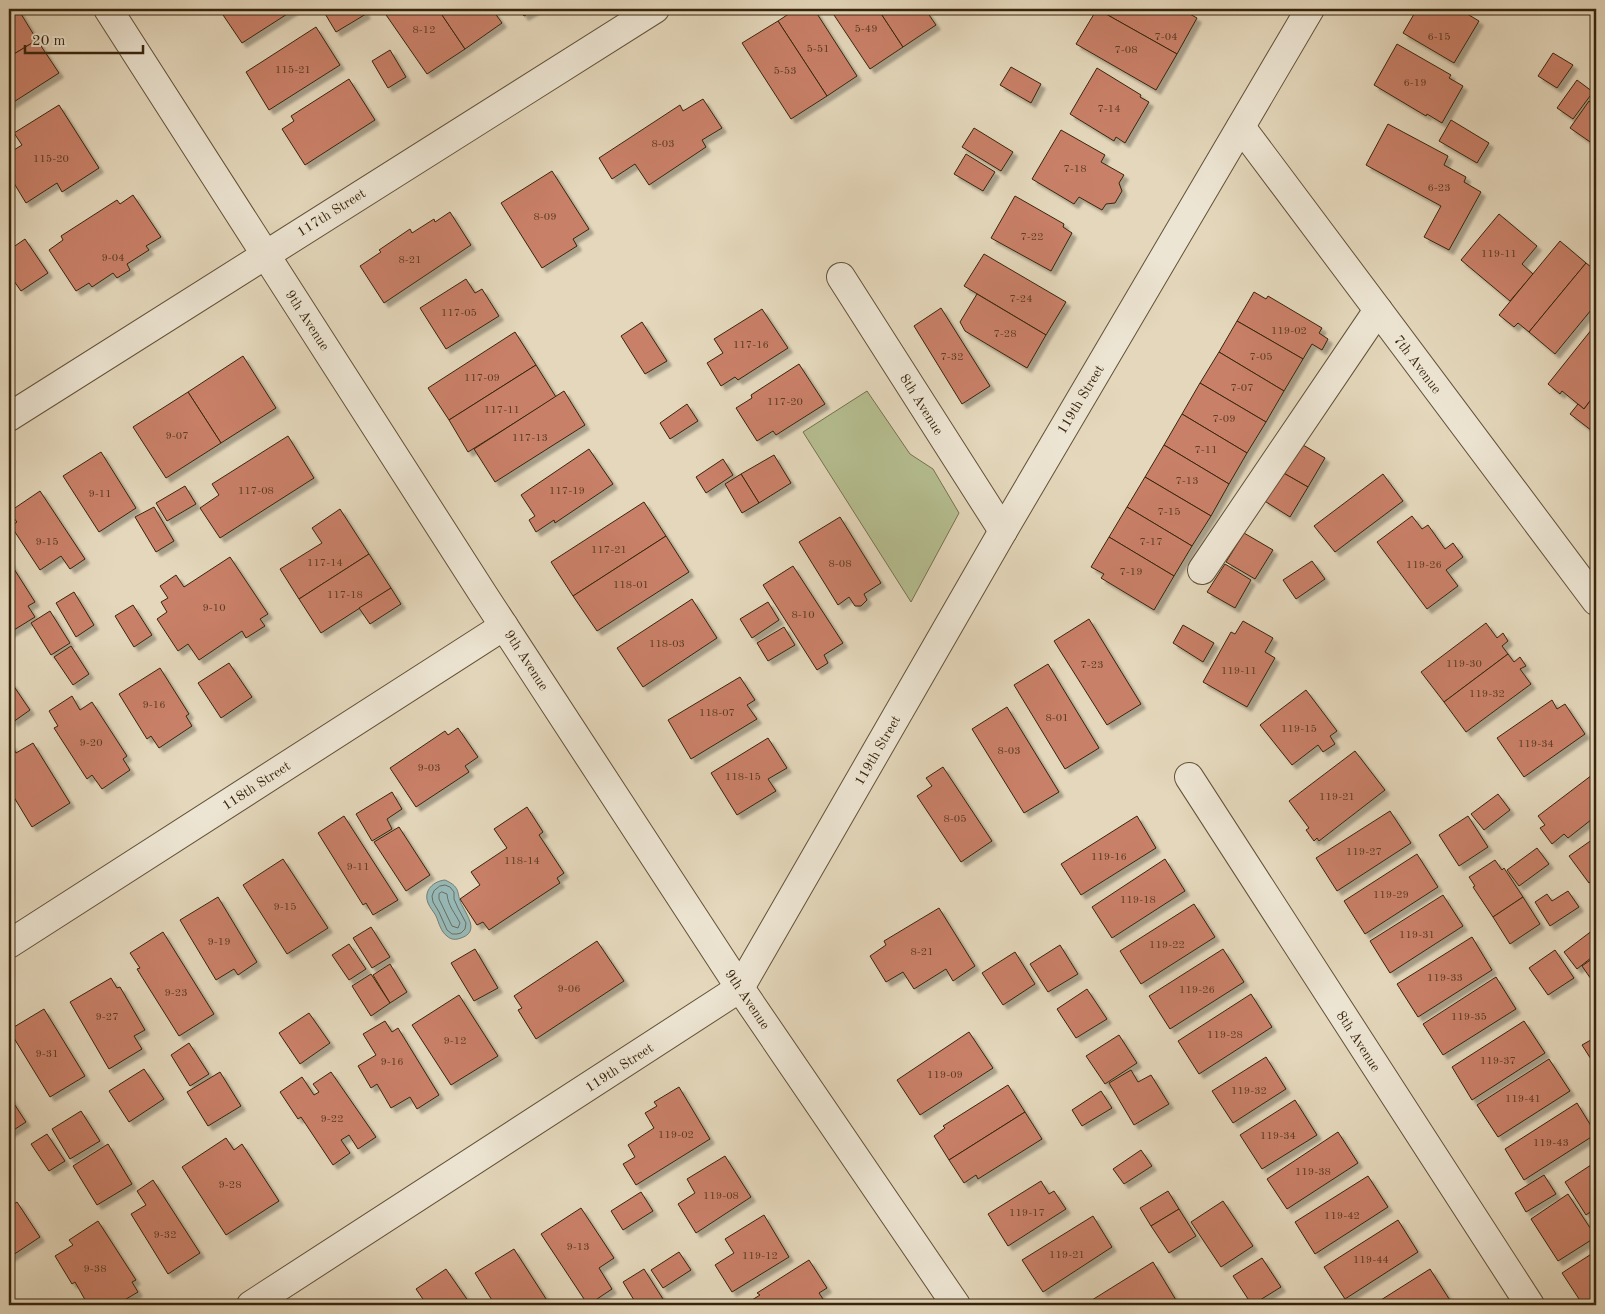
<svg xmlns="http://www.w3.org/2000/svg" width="1605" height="1314" viewBox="0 0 1605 1314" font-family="'Old Standard TT',serif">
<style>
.green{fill:#b5be90;stroke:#76724e}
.water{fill:#97b8b6;stroke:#717d72}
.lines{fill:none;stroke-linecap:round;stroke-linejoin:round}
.shore{stroke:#686e61;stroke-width:1}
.building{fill:#c98067;stroke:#38250c;filter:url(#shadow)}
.minor-casing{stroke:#635238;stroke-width:30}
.minor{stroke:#ede5d3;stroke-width:28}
.labels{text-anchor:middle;stroke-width:5;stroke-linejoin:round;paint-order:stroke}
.number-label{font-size:11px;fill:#5c3c23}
.street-label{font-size:14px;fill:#38250c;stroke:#ede5d3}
</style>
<defs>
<filter id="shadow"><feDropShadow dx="4.5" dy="4.5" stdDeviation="1" flood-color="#0004"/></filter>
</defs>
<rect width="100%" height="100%" fill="#e4d7bb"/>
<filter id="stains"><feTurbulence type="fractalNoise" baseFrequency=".004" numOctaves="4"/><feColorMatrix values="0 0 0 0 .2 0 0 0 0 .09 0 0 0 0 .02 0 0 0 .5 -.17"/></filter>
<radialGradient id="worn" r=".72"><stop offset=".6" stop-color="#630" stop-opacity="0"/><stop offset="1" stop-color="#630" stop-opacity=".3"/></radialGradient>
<polygon class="green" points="867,391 910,454 933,469 959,513 911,602 803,432"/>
<path class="water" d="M 445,880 C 463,888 455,894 463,907 C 468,917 479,932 461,938 C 456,940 451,940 447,936 C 441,932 439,923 436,916 C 434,912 430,908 428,903 C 423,890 434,881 445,880 Z"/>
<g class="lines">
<g class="shore">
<polygon points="440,886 445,885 450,887 454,892 454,899 458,908 466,923 465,929 461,933 457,934 452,934 447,930 439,912 433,902 432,896 434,891"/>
<path d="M 442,892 L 447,894 C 448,906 455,913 460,923 L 458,928 L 452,926 L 439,899 L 439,894 Z"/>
</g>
</g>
<g class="building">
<polygon points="9,9 18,9 37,40 9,57"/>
<polygon points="219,9 295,9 242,43"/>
<polygon points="330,9 363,9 366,14 336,32 324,12"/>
<polygon points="382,9 438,9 465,49 427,74"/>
<polygon points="438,9 492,9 502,23 465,49"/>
<polygon points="519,9 536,9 524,16"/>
<polygon points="796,9 814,9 857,76 827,96 778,21"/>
<polygon points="830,9 878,9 903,47 870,69"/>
<polygon points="878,9 925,9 936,25 903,47"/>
<polygon points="1097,9 1181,9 1197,18 1177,54"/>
<polygon points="1097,9 1177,54 1156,90 1076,44"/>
<polygon points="1417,9 1459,9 1479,21 1454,63 1403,33"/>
<polygon points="778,21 827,96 791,119 742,43"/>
<polygon points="316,27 340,65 269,110 246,72"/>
<polygon points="37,40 59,73 9,105 9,57"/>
<polygon points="1397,44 1451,75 1449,78 1463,86 1442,123 1427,114 1426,116 1374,85"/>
<polygon points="390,50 406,77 388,88 372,61"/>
<polygon points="1553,53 1573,65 1557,88 1538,76"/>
<polygon points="1011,67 1041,84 1031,103 1000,85"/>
<polygon points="1097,68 1141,95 1140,97 1149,102 1125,143 1116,137 1114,141 1070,114"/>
<polygon points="349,79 375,120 305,165 282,129 294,121 291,116"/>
<polygon points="1577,80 1593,92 1573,119 1557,108"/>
<polygon points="703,99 722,128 702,140 706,147 649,185 635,164 612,179 599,158 680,105 683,111"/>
<polygon points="1589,101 1596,106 1596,146 1570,128"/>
<polygon points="59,105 99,168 62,192 57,183 26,203 9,175 9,166 10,165 9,153 22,145 14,133"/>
<polygon points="1451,120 1489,143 1477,163 1439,141"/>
<polygon points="1388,124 1448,156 1444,165 1466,177 1464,182 1481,192 1449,250 1424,237 1441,206 1366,165"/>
<polygon points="974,128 1013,152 1001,171 962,147"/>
<polygon points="1061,130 1105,155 1101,162 1124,175 1119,183 1122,191 1115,203 1106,204 1102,210 1079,197 1074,204 1032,179"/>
<polygon points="966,154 995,172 983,191 954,174"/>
<polygon points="552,171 589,229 573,239 577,246 542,268 501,203"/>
<polygon points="133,195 161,237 146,246 149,250 127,264 130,270 117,278 113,273 92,287 89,283 76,291 49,250 63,240 61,236 117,200 120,204"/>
<polygon points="1015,196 1064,224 1063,227 1072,233 1051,271 991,238"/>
<polygon points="450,212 471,245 384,303 360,266 381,252 379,250 410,229 412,233 434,219 435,222"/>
<polygon points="1499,214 1537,246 1522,264 1533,274 1510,301 1461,260"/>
<polygon points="25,239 48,273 21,291 9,274 9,250"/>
<polygon points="1560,241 1586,263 1529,332 1518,323 1514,327 1499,315"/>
<polygon points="984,254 1066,302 1046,335 964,286"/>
<polygon points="1586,263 1596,271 1596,304 1555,354 1529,332"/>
<polygon points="466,279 475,293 482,289 499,316 446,349 420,308"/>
<polygon points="1254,292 1266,299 1268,296 1322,328 1319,333 1328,339 1322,350 1312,344 1303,359 1237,321"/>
<polygon points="977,294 1046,335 1027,368 965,331 960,322"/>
<polygon points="941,308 990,386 962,404 914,326"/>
<polygon points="762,309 788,348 738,380 735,377 721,386 707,363 723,353 714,339"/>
<polygon points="1237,321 1303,359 1284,391 1219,352"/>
<polygon points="642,322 667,361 645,374 621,336"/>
<polygon points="1596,324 1596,393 1584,409 1562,391 1560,394 1548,384"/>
<polygon points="515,332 536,365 449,420 428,388"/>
<polygon points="1219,352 1284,391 1266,422 1200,383"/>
<polygon points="243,356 276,408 221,443 188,392"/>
<polygon points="799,364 825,404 776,435 773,431 757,441 736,408 752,398 751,395"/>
<polygon points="536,365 556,397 468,452 449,420"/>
<polygon points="1200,383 1266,422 1247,453 1182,414"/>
<polygon points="564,391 585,425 495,482 474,449"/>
<polygon points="188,392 221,443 166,478 133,427"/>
<polygon points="1596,393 1596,434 1570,414 1578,404 1584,409"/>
<polygon points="687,404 698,421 670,439 660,423"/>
<polygon points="1182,414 1247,453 1229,484 1164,445"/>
<polygon points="288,436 314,478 220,538 200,508 219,495 212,484"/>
<polygon points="1298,442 1325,458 1308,487 1280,471"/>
<polygon points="1164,445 1229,484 1211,516 1145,477"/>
<polygon points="589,449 613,484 555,523 554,520 536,532 529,520 535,516 521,495"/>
<polygon points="101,452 136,508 99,532 63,476"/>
<polygon points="774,455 791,483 759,503 741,474"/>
<polygon points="723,459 733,475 706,493 696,477"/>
<polygon points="1280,471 1308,487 1290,517 1263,500"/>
<polygon points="741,474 759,503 742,513 725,484"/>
<polygon points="1383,474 1403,501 1335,552 1314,526"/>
<polygon points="1145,477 1211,516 1192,546 1127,507"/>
<polygon points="185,486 196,504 167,521 156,503"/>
<polygon points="40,491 85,559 70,569 61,556 40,570 11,526 17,522 9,512"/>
<polygon points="644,502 666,536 573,596 551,562"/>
<polygon points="154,507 174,541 156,552 135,517"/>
<polygon points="1127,507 1192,546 1174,576 1109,537"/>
<polygon points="340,509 369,554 299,599 280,569 322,543 312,528"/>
<polygon points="1412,516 1422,529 1428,525 1445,549 1453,543 1463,557 1446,570 1458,586 1427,609 1377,542"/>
<polygon points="840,517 881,583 864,594 867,600 861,606 855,606 849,597 838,605 799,542"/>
<polygon points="1244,533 1273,550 1255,579 1226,562"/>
<polygon points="666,536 689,572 597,631 573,596"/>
<polygon points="1109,537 1174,576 1154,610 1101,578 1104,574 1091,567"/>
<polygon points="369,554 391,588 321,633 299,599"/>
<polygon points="230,557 268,614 260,619 265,626 246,638 242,631 199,660 188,644 178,651 157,619 167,612 161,602 168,598 160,586 176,575 184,587"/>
<polygon points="9,561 35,602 28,606 35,617 9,633"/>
<polygon points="1312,561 1325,579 1296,599 1283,580"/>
<polygon points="1225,564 1251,580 1235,608 1207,592"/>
<polygon points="793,566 843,643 824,655 828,663 817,670 763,585"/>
<polygon points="391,588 401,604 370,624 359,608"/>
<polygon points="74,592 94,625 76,637 56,603"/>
<polygon points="692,599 717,638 643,687 617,648"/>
<polygon points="768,602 779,620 752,638 740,619"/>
<polygon points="133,605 152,635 134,647 115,616"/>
<polygon points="50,611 70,643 51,655 31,623"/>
<polygon points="1089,619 1141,704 1107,725 1054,641"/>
<polygon points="1243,621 1273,638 1265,652 1275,658 1247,707 1203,682 1231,632 1235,634"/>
<polygon points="1486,623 1497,638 1503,633 1508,641 1502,646 1508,654 1444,702 1421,672"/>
<polygon points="1183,625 1214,643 1203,662 1173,643"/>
<polygon points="784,627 795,645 768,661 757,643"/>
<polygon points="71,646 89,674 73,685 54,657"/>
<polygon points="1508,654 1514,662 1520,657 1526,666 1520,669 1531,684 1466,732 1444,702"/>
<polygon points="229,663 252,697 221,718 198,683"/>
<polygon points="1048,664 1099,748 1065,769 1014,685"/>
<polygon points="160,668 189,714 186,716 192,726 159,748 151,736 147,739 119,694"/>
<polygon points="740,677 755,700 747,705 757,719 691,759 668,720"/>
<polygon points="11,682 30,710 13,722 9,716 9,684"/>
<polygon points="1306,690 1337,731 1330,736 1335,744 1323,752 1318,745 1292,765 1260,725"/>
<polygon points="72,696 80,710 92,702 127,756 123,759 130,770 102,789 92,775 87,779 54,728 58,726 49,711"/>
<polygon points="1552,700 1557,709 1565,704 1585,734 1524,777 1497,738"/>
<polygon points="1007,707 1059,792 1024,813 972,729"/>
<polygon points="458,728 478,757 465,766 469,772 416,807 390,768 445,731 448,735"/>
<polygon points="768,738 787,768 768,779 776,791 737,815 711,773"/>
<polygon points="33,743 70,803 32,827 9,789 9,745 11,744 16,753"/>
<polygon points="1355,751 1385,790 1319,841 1317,838 1314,841 1306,830 1309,828 1289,801"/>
<polygon points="943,767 992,841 961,862 917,796 932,786 926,778"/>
<polygon points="1596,772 1596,816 1568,838 1564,834 1552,844 1540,828 1545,825 1538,816"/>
<polygon points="392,792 402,809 387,819 392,829 372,841 356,814"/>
<polygon points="1498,794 1510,810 1484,830 1471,814"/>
<polygon points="527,807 543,832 539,835 564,873 557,878 560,883 489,930 483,922 477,925 460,899 480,885 471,872 507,848 494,829"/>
<polygon points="1390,811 1411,843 1337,891 1316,858"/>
<polygon points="344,816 398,900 373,915 366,903 363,905 318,833"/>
<polygon points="1137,816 1156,848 1081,895 1061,864"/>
<polygon points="1468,816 1488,847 1459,866 1439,835"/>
<polygon points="399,827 430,875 406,891 374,842"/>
<polygon points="1596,837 1596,877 1589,883 1569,856"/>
<polygon points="1537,848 1549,864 1519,886 1507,870"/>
<polygon points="1417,854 1438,887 1365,934 1344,901"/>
<polygon points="283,859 328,928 287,954 243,885"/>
<polygon points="1165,859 1185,891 1112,938 1092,907"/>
<polygon points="1495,860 1502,870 1504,868 1523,897 1493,917 1473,887 1475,886 1469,877"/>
<polygon points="1568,891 1579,907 1550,926 1535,902 1547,894 1552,901"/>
<polygon points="1443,895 1463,926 1390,973 1370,941"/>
<polygon points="218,897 257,962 238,975 234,969 216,980 180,920"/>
<polygon points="1523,897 1540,924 1510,944 1493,917"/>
<polygon points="1194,904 1215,937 1141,984 1120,951"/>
<polygon points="939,908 975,966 953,981 946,969 914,989 903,972 886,982 870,956 886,945 884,941"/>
<polygon points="371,927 390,957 372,968 353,938"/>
<polygon points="1593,930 1596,934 1596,954 1577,969 1564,952"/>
<polygon points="163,932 214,1014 179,1036 137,969 140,968 130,953"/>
<polygon points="1472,937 1492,970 1418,1017 1397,984"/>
<polygon points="597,941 624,981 536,1039 518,1010 522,1008 514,996"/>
<polygon points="349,944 366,969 349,980 332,955"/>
<polygon points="1060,945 1078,974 1048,992 1030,964"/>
<polygon points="475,949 498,988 474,1001 451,963"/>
<polygon points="1223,949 1244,982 1170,1029 1149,996"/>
<polygon points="1555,950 1574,978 1548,995 1529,968"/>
<polygon points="1015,952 1035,984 1003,1005 982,973"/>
<polygon points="1596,956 1596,975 1591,979 1582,966"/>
<polygon points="390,964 407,992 390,1003 373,975"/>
<polygon points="371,974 390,1003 371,1016 352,986"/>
<polygon points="1496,977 1516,1009 1443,1055 1423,1024"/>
<polygon points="111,978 117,988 120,987 145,1030 134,1036 142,1049 109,1069 70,1002"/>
<polygon points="1087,989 1107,1019 1076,1038 1057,1009"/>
<polygon points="1251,994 1272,1027 1199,1074 1178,1041"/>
<polygon points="459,995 498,1056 451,1085 412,1025"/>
<polygon points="44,1009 85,1076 50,1097 9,1030"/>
<polygon points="309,1013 330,1043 300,1064 279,1033"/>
<polygon points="385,1021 392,1032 398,1028 439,1095 417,1109 410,1097 391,1108 377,1084 371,1088 358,1066 376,1055 363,1034"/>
<polygon points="1524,1021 1545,1053 1472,1100 1452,1067"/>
<polygon points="1596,1031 1596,1067 1582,1045 1596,1037 1593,1033"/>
<polygon points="969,1032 993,1068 920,1115 897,1080"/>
<polygon points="1119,1035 1137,1063 1105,1084 1086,1056"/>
<polygon points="189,1043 209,1074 190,1086 171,1055"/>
<polygon points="1266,1057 1286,1089 1233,1123 1212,1091"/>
<polygon points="1549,1059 1570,1091 1498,1137 1477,1105"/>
<polygon points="144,1069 164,1099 129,1122 109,1091"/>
<polygon points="1131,1070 1138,1082 1151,1075 1169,1104 1134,1125 1109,1083"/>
<polygon points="220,1072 241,1106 208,1126 187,1092"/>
<polygon points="331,1072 376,1137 358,1149 349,1135 341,1140 350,1153 333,1165 301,1117 298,1119 280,1092 302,1077 314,1095 319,1092 313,1084"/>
<polygon points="1008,1085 1025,1112 949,1160 934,1136 945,1128 943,1126"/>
<polygon points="679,1087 710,1139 636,1185 623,1164 635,1157 628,1145 654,1128 645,1113 657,1106 654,1102"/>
<polygon points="1101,1091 1112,1108 1082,1126 1072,1110"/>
<polygon points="9,1096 26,1122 9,1133"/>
<polygon points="1295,1100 1317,1135 1262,1169 1240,1135"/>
<polygon points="1577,1103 1596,1134 1524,1180 1505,1149"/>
<polygon points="81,1111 100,1141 70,1159 52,1129"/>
<polygon points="1025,1112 1042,1139 978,1179 976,1175 964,1183 949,1160"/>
<polygon points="1338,1132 1358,1163 1287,1209 1267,1179"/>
<polygon points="47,1134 65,1161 49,1171 31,1144"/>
<polygon points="226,1138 234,1150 242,1144 279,1201 226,1235 182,1167"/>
<polygon points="108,1144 132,1184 97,1205 73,1166"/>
<polygon points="1141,1150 1152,1166 1124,1184 1113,1169"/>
<polygon points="725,1156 751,1197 696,1233 678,1204 695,1193 687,1179"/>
<polygon points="1594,1163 1596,1166 1596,1208 1586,1215 1565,1182"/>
<polygon points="1544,1175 1556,1194 1526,1212 1515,1193"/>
<polygon points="1368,1176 1388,1207 1315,1254 1295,1222"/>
<polygon points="153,1180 200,1253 168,1274 131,1214 146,1205 137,1191"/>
<polygon points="1041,1181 1049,1194 1054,1191 1066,1209 1008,1246 988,1214"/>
<polygon points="1168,1191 1179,1209 1151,1226 1140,1208"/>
<polygon points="641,1192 653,1211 623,1230 611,1211"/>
<polygon points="1568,1194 1596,1237 1558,1261 1531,1219"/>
<polygon points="1223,1201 1253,1246 1221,1267 1191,1222"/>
<polygon points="17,1202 40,1237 10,1257 9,1255 9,1207"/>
<polygon points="581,1208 614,1258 599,1268 612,1289 588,1305 541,1234"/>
<polygon points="1179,1209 1196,1236 1169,1253 1151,1226"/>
<polygon points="764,1215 789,1257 732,1292 715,1265 734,1253 725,1239"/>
<polygon points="1093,1216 1112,1247 1043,1292 1022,1260"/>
<polygon points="1398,1220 1418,1252 1345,1299 1324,1267"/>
<polygon points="98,1221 136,1280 132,1282 138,1292 116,1305 88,1305 75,1282 72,1284 55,1256 73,1245 69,1240"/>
<polygon points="514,1249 550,1305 495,1305 475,1273"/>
<polygon points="1596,1251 1596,1305 1583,1305 1562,1273"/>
<polygon points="679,1252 691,1270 663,1288 651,1270"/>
<polygon points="1262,1258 1281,1287 1252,1305 1233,1276"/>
<polygon points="809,1260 827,1288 819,1293 827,1305 744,1305 760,1295 757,1293"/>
<polygon points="1153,1262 1179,1305 1084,1305"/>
<polygon points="446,1269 471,1305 421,1305 425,1302 416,1289"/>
<polygon points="644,1269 663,1299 652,1305 637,1305 623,1282"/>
<polygon points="1430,1269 1453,1305 1373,1305"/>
</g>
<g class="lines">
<g class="minor-casing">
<g id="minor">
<polyline points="108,9 483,594 740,988 956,1305"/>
<polyline points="1241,127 1596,601"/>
<polyline points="841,277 1003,531"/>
<polyline points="9,417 655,9"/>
<polyline points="1202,570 1378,310"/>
<polyline points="1189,777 1530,1305"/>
<polyline points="9,944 504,626"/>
<polyline points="251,1305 740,988 1003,531 1310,9"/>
</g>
</g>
<use href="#minor" class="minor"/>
</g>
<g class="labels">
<g class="number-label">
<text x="866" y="32">5-49</text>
<text x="424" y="33">8-12</text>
<text x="1166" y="40">7-04</text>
<text x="1439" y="40">6-15</text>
<text x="818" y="52">5-51</text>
<text x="1126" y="53">7-08</text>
<text x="293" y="73">115-21</text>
<text x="785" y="74">5-53</text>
<text x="1415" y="86">6-19</text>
<text x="1109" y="112">7-14</text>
<text x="663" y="147">8-03</text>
<text x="51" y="162">115-20</text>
<text x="1075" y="172">7-18</text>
<text x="1439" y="191">6-23</text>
<text x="545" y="220">8-09</text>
<text x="1032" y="240">7-22</text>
<text x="1499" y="257">119-11</text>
<text x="113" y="261">9-04</text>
<text x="410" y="263">8-21</text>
<text x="1021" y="302">7-24</text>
<text x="459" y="316">117-05</text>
<text x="1289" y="334">119-02</text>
<text x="1005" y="337">7-28</text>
<text x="751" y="348">117-16</text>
<text x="952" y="360">7-32</text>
<text x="1261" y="360">7-05</text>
<text x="482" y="381">117-09</text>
<text x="1242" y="391">7-07</text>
<text x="785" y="405">117-20</text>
<text x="502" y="413">117-11</text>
<text x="1224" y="422">7-09</text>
<text x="177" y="439">9-07</text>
<text x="530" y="441">117-13</text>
<text x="1206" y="453">7-11</text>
<text x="1187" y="484">7-13</text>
<text x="256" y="494">117-08</text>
<text x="567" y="494">117-19</text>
<text x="100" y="497">9-11</text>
<text x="1169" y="515">7-15</text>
<text x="47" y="545">9-15</text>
<text x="1151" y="545">7-17</text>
<text x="609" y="553">117-21</text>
<text x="325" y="566">117-14</text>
<text x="840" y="567">8-08</text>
<text x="1424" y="568">119-26</text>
<text x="1131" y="575">7-19</text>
<text x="631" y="588">118-01</text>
<text x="345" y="598">117-18</text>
<text x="214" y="611">9-10</text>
<text x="803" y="618">8-10</text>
<text x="667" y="647">118-03</text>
<text x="1464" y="667">119-30</text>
<text x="1092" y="668">7-23</text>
<text x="1239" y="674">119-11</text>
<text x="1487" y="697">119-32</text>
<text x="154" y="708">9-16</text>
<text x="717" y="716">118-07</text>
<text x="1057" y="721">8-01</text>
<text x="1299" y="732">119-15</text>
<text x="91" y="746">9-20</text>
<text x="1536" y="747">119-34</text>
<text x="1009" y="754">8-03</text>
<text x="429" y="771">9-03</text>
<text x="743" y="780">118-15</text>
<text x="1337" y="800">119-21</text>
<text x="955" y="822">8-05</text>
<text x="1364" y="855">119-27</text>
<text x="1109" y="860">119-16</text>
<text x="522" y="864">118-14</text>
<text x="358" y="870">9-11</text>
<text x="1391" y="898">119-29</text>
<text x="1138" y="903">119-18</text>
<text x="285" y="910">9-15</text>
<text x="1417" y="938">119-31</text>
<text x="219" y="945">9-19</text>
<text x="1167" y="948">119-22</text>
<text x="922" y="955">8-21</text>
<text x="1445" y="981">119-33</text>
<text x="569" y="992">9-06</text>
<text x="1197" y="993">119-26</text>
<text x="176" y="996">9-23</text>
<text x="107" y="1020">9-27</text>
<text x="1469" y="1020">119-35</text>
<text x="1225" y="1038">119-28</text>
<text x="455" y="1044">9-12</text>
<text x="47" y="1057">9-31</text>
<text x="1498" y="1064">119-37</text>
<text x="392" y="1065">9-16</text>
<text x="945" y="1078">119-09</text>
<text x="1249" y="1094">119-32</text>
<text x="1523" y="1102">119-41</text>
<text x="332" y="1122">9-22</text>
<text x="676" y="1138">119-02</text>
<text x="1278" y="1139">119-34</text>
<text x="1551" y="1146">119-43</text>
<text x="1313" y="1175">119-38</text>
<text x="230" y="1188">9-28</text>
<text x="721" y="1199">119-08</text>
<text x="1027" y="1216">119-17</text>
<text x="1342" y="1219">119-42</text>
<text x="165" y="1238">9-32</text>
<text x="578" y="1250">9-13</text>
<text x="1067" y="1258">119-21</text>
<text x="760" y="1259">119-12</text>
<text x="1371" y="1263">119-44</text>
<text x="95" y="1272">9-38</text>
</g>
<g class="street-label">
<text transform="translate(331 212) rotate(-32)" y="5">117th Street</text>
<text transform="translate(308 320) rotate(57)" y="5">9th Avenue</text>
<text transform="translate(1418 364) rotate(53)" y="5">7th Avenue</text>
<text transform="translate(1080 399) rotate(-59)" y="5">119th Street</text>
<text transform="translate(922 404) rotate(58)" y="5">8th Avenue</text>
<text transform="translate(527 660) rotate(57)" y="5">9th Avenue</text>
<text transform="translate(877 750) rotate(-60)" y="5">119th Street</text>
<text transform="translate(256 785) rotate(-33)" y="5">118th Street</text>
<text transform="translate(748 999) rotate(56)" y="5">9th Avenue</text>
<text transform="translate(1359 1041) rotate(57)" y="5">8th Avenue</text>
<text transform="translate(619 1067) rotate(-33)" y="5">119th Street</text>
</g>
</g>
<rect width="1605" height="1314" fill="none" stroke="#e4d7bb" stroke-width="30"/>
<rect x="10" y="10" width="1585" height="1294" fill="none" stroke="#38250c" stroke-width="2.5"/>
<rect x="15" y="15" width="1575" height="1284" fill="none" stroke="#38250c"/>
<path d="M25 45v8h118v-8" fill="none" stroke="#38250c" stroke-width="2.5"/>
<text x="32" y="45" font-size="15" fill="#38250c" stroke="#ede5d3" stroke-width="4" paint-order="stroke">20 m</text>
<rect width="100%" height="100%" filter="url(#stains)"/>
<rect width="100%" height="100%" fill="url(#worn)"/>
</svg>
